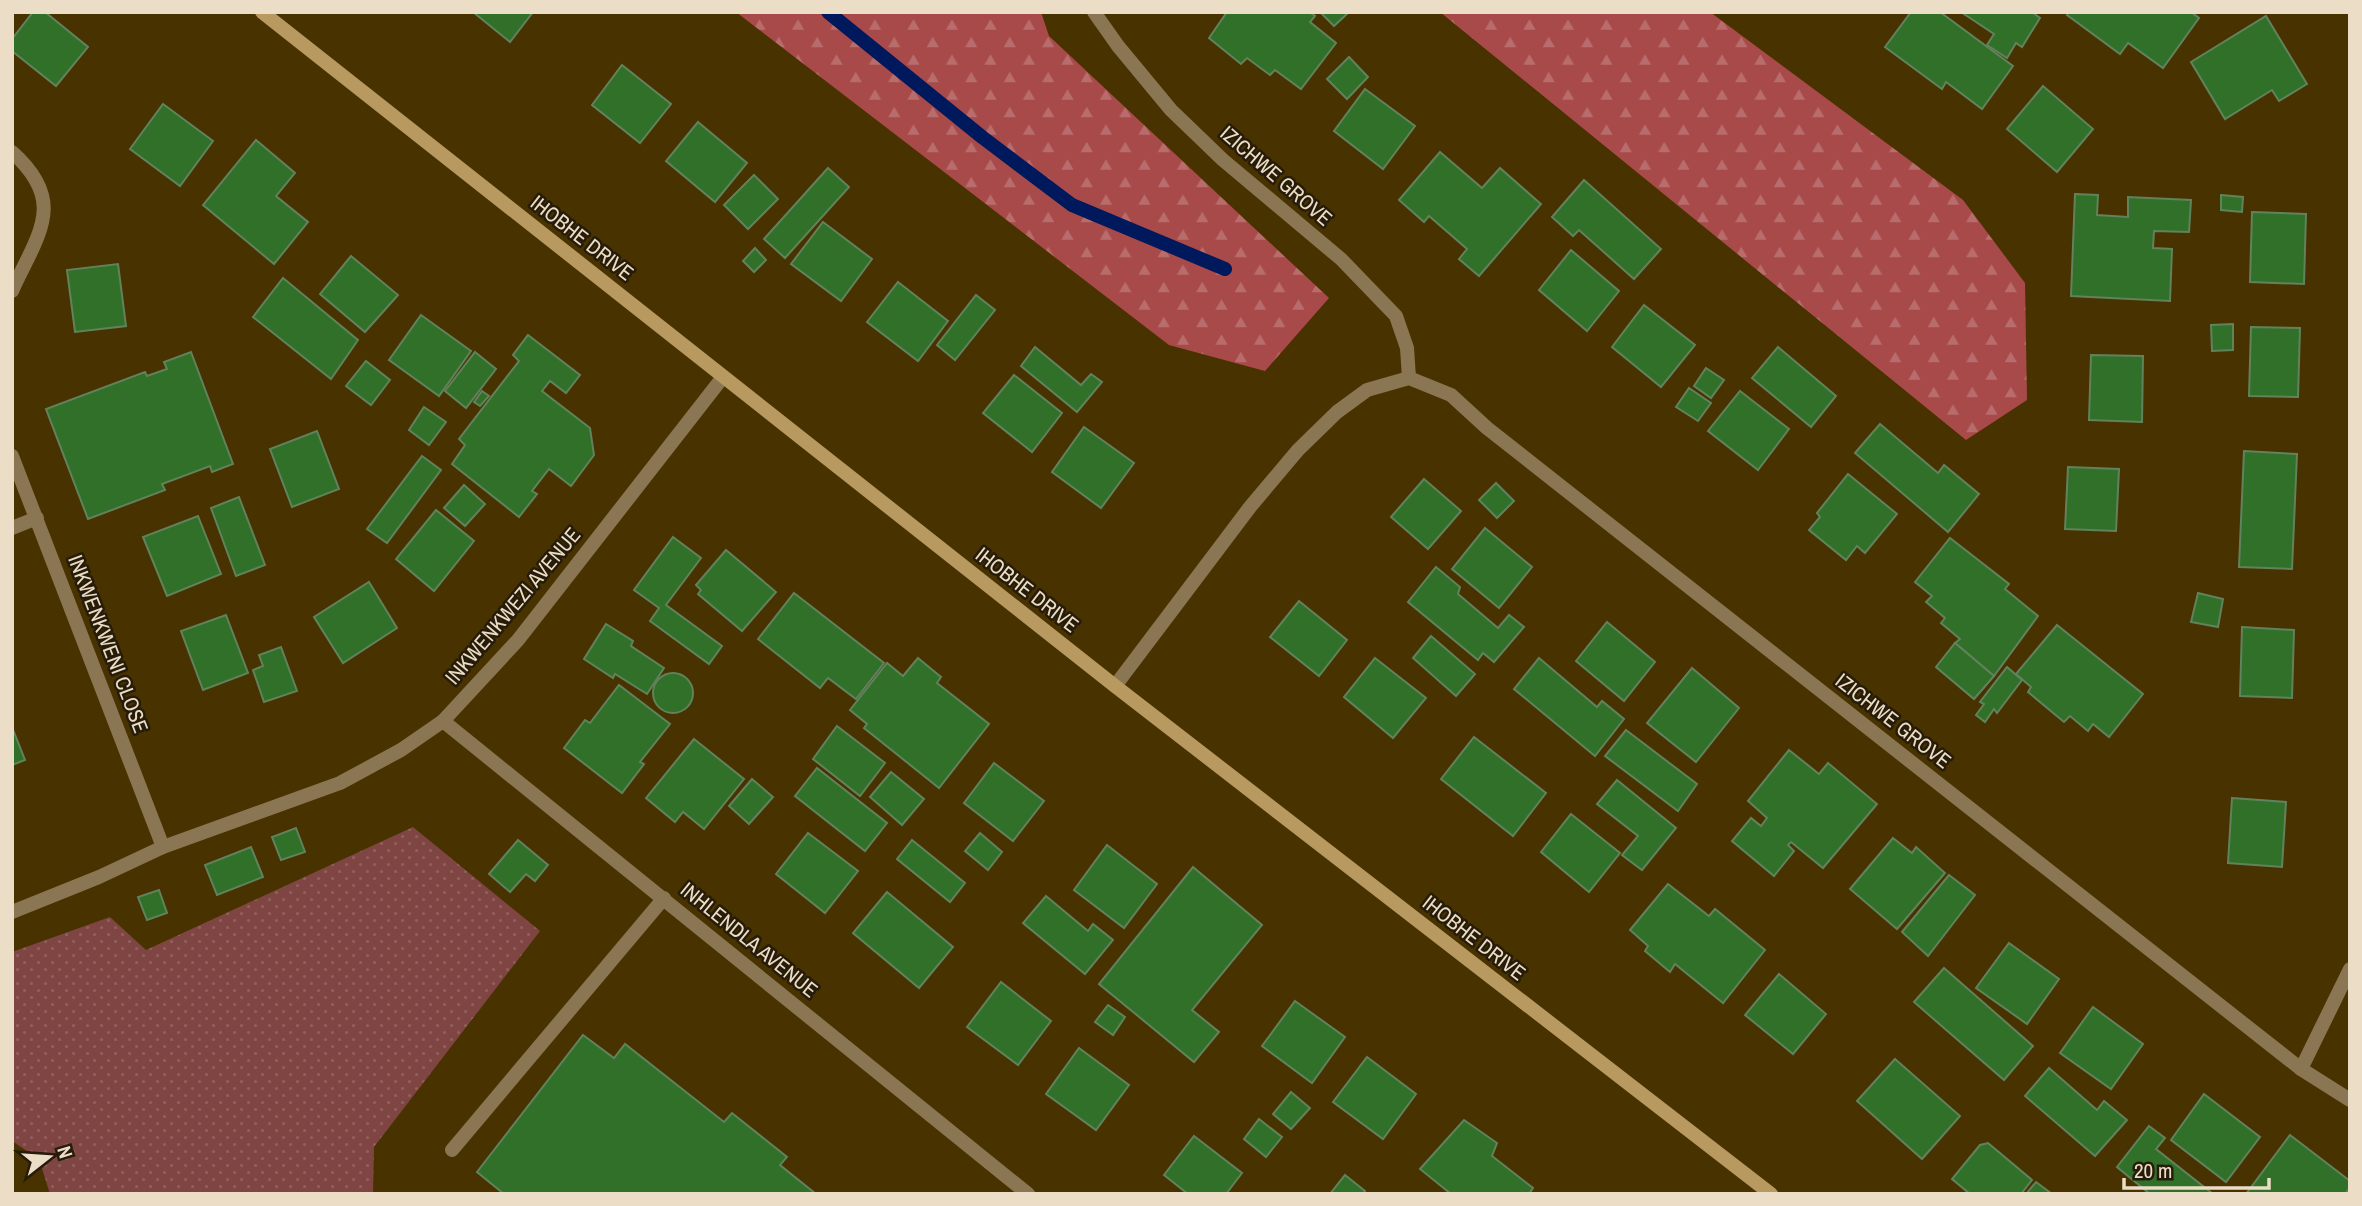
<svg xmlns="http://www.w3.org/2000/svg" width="2362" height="1206" viewBox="0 0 2362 1206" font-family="'Archivo Narrow',sans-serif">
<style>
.grass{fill:url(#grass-dots)}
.forest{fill:url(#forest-firs)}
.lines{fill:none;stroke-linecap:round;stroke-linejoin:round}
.stream{stroke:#00185c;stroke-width:14}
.building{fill:#307028;stroke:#61825c;stroke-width:2}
.lane{stroke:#8a7653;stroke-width:14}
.street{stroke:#8a7653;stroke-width:14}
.secondary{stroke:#b8995f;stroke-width:14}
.labels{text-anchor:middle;stroke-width:5;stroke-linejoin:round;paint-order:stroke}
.street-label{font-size:21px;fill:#ebddc6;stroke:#261c09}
</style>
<defs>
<pattern id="grass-dots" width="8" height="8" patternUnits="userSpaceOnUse" patternTransform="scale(1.75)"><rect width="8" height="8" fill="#7e4543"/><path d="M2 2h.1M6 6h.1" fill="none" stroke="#905f5d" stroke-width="1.8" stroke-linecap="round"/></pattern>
<pattern id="forest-firs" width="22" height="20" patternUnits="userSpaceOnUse" patternTransform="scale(1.75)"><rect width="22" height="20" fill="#a84a4a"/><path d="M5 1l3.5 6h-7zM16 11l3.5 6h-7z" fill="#b86c6b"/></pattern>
</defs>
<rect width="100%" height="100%" fill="#483200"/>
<polygon class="grass" points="413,827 540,931 374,1147 373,1194 50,1194 39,1159 12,1141 12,952 110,917 146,950"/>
<g class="forest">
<polygon points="736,12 1041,12 1049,36 1329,298 1265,371 1169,345"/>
<polygon points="1440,12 1710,12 1963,200 2025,283 2027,400 1966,440"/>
</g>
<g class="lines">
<polyline class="stream" points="828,12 982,137 1072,205 1225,269"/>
</g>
<g class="building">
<polygon points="33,12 45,12 88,47 56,86 12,51 12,39"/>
<polygon points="473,12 533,12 510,42"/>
<polygon points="1227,12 1310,12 1315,16 1310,22 1336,43 1301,89 1275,70 1270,75 1247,58 1241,64 1209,38"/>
<polygon points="1320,12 1349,12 1334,26"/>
<polygon points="1911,12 1940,12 2013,66 1982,109 1946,82 1942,89 1885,47"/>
<polygon points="1961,12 2032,12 2040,18 2022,47 2016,43 2007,58 1987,45 1994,34"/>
<polygon points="2069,12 2191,12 2199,18 2163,68 2128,43 2120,54 2067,15"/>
<polygon points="2266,16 2307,84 2279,101 2272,90 2225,119 2191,62"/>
<polygon points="1349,57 1368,77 1347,99 1327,79"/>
<polygon points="622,65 671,104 640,143 592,105"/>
<polygon points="2043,86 2093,129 2057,172 2007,129"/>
<polygon points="1365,89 1415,126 1383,169 1334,131"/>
<polygon points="163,104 213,141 180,186 130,149"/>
<polygon points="698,122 747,163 715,202 666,161"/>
<polygon points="256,140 295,173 276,196 308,222 274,264 203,205"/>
<polygon points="1440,152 1482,188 1500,168 1541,204 1479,276 1459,259 1467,249 1429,216 1424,222 1399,200"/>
<polygon points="828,168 849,187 785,258 764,239"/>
<polygon points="754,175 778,199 748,229 724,205"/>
<polygon points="1584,180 1661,249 1634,279 1579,230 1573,236 1552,217"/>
<polygon points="2075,194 2098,195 2097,215 2128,217 2128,197 2191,200 2189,232 2154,231 2153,248 2172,249 2170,301 2071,296"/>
<polygon points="2221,195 2243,197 2242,212 2221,210"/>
<polygon points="2252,212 2306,214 2304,284 2250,282"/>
<polygon points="823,222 872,259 841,301 791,264"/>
<polygon points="755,248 766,260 754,272 743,261"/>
<polygon points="1571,250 1619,291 1587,331 1539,290"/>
<polygon points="351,256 398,295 365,332 320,294"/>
<polygon points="118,264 126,326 75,332 67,270"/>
<polygon points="283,278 358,340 331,379 253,317"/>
<polygon points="898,282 948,321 918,361 867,322"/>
<polygon points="976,295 995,310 955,360 937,345"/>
<polygon points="1644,305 1695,345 1661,387 1612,347"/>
<polygon points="421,315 471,351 439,396 389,360"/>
<polygon points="2233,324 2233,350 2212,351 2211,325"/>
<polygon points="2251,327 2300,328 2298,397 2249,396"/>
<polygon points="528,335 580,375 566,393 550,381 542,391 590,428 594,455 571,486 549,469 532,491 537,494 519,517 452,464 465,445 459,439 519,361 513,355"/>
<polygon points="1035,347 1081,385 1091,374 1102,382 1077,412 1021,366"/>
<polygon points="1778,347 1836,396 1811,427 1752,378"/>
<polygon points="191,352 233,464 212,472 210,466 162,484 165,490 88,519 46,409 145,372 147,376 167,369 164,362"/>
<polygon points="475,352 496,369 466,408 445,391"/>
<polygon points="2091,355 2143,356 2142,422 2089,420"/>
<polygon points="366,361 390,380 371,405 346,386"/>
<polygon points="1706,368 1724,380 1711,398 1694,386"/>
<polygon points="1014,375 1062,413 1032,452 983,413"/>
<polygon points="1689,388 1711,403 1698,421 1676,407"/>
<polygon points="482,391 489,396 480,406 474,402"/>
<polygon points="1740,391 1789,429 1758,470 1708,431"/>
<polygon points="424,407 446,422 429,445 409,430"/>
<polygon points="1880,424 1938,473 1944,465 1979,494 1948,532 1855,453"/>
<polygon points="1084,427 1134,463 1101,508 1052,472"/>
<polygon points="317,431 339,489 292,507 270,449"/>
<polygon points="2244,451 2297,454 2292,569 2239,567"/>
<polygon points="422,456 441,470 387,543 367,529"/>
<polygon points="2068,467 2119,469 2116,531 2065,529"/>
<polygon points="1848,474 1897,514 1865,553 1857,546 1846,560 1809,530 1820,517 1817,513"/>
<polygon points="1424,479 1461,511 1428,549 1391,517"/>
<polygon points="1496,483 1514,501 1497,518 1479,500"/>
<polygon points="464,485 485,504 465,526 444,508"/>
<polygon points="239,497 265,565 236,576 211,508"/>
<polygon points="436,510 474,541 434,591 396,559"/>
<polygon points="198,516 221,574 167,596 143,537"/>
<polygon points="1485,528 1532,567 1499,608 1452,569"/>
<polygon points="673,537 701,558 666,605 722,646 709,664 650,621 659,608 634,590"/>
<polygon points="1950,538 2009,584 2005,589 2038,616 1994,676 1955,643 1960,639 1941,623 1945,618 1926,602 1932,596 1915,582"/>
<polygon points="726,550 776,592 742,631 698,594 701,590 696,585"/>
<polygon points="1436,567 1460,587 1458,594 1498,628 1509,615 1524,627 1494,662 1483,653 1478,660 1408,602"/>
<polygon points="369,582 397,628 343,663 314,617"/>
<polygon points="794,593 884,663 856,699 828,678 820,688 758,639"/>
<polygon points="2198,593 2223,599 2218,627 2191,622"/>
<polygon points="1299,601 1347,640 1319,676 1270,637"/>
<polygon points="226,615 248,673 203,690 181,631"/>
<polygon points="1607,622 1655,662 1624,701 1576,661"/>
<polygon points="606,624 633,641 631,646 664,668 647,694 615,674 613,678 584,659"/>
<polygon points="2057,625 2143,694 2109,737 2093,724 2088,731 2070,716 2064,722 2028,692 2031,687 2016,674"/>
<polygon points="2242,627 2294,630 2292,698 2240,696"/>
<polygon points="1431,636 1475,674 1456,696 1413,658"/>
<polygon points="1955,643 1994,676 1974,699 1936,667"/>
<polygon points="281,647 297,691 264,702 253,670 263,666 259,655"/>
<polygon points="918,658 941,677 937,683 989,724 939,788 864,728 867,724 850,710 887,663 903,676"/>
<polygon points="1375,658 1426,698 1393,738 1344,697"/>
<polygon points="1539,658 1597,707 1602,701 1624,719 1595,756 1514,689"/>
<polygon points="2007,667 2022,680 1997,713 1994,709 1985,722 1976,715 1984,704 1980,702"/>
<polygon points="1692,668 1739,708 1696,762 1647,723"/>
<circle cx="673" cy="693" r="20"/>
<polygon points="619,685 670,724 640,762 644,764 622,793 564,748 585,720 590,723"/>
<polygon points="837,726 885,763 860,796 813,759"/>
<polygon points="12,727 25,760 12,765"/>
<polygon points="1626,730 1697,784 1678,811 1605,756"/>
<polygon points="1474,737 1546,793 1513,836 1441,779"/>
<polygon points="694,739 744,779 704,829 683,812 675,822 646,798"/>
<polygon points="1789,750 1819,774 1828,763 1877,804 1823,868 1791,842 1788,845 1794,851 1774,876 1732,841 1751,818 1761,826 1767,818 1748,801"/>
<polygon points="994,763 1044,801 1013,841 964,803"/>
<polygon points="817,768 887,823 865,851 795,796"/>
<polygon points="891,772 924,799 902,825 870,797"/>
<polygon points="752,779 773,797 749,824 729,806"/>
<polygon points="1617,780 1676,828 1642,870 1622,855 1638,836 1597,804"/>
<polygon points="2232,798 2286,802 2282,867 2228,863"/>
<polygon points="1571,814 1620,853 1589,892 1541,852"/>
<polygon points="296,828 305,852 281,860 272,837"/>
<polygon points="808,833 858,871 825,913 776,874"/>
<polygon points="980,833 1002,852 988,870 965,851"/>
<polygon points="1893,838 1912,853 1916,847 1945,873 1897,929 1850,889"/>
<polygon points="518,840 548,865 535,881 526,874 510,892 489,874"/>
<polygon points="912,840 965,883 950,902 897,859"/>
<polygon points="1107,845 1157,884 1124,928 1074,890"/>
<polygon points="251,847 263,877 217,895 205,865"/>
<polygon points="1193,867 1262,925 1192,1010 1219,1032 1194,1062 1099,984"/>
<polygon points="1949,875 1975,895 1928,956 1902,932"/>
<polygon points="1668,884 1709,916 1715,909 1765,950 1723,1003 1675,964 1670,972 1645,951 1648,946 1630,930"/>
<polygon points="159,890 167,913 147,920 138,897"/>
<polygon points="887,892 953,947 919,988 853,933"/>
<polygon points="1046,896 1088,931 1093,924 1113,940 1085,974 1023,923"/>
<polygon points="2009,943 2059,979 2027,1024 1976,988"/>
<polygon points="1944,968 2033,1046 2004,1080 1914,1002"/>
<polygon points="1779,974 1826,1014 1793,1054 1745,1015"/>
<polygon points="1001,982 1051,1021 1018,1065 967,1027"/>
<polygon points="1295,1001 1345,1037 1312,1083 1262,1046"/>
<polygon points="1108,1005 1125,1017 1113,1035 1095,1022"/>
<polygon points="2093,1007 2143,1044 2111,1089 2060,1053"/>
<polygon points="583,1035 614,1058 625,1044 724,1122 732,1113 787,1157 780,1165 816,1194 504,1194 477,1172"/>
<polygon points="1079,1048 1129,1085 1096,1130 1046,1094"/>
<polygon points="1367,1057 1416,1094 1383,1139 1333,1102"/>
<polygon points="1895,1059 1960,1116 1922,1159 1857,1101"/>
<polygon points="2049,1068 2097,1110 2104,1101 2127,1120 2095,1156 2025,1096"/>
<polygon points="1291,1092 1310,1108 1291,1129 1273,1114"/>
<polygon points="2204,1094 2260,1137 2226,1182 2171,1140"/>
<polygon points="1259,1119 1282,1137 1266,1157 1244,1139"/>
<polygon points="1464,1120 1497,1143 1492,1156 1533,1188 1529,1194 1451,1194 1420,1169"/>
<polygon points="2149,1126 2165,1138 2156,1149 2213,1194 2150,1194 2117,1167"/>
<polygon points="2290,1135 2350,1181 2350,1187 2345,1194 2246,1194"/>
<polygon points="1194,1136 1242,1173 1226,1194 1188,1194 1164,1175"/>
<polygon points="1988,1143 2032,1180 2021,1194 1970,1194 1952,1179 1980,1145"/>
<polygon points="1345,1175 1365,1191 1363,1194 1330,1194"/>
<polygon points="2036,1182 2052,1194 2026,1194"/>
</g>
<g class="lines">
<polyline class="lane" points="452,1150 664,898"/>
<g class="street">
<polyline points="1094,12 1118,46 1171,110 1223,160 1341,259 1396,316 1407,348 1409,378"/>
<path d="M 12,152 C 68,202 38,234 12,291"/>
<polyline points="12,456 163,847"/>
<polyline points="12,528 37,518"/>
<polyline points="1115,686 1250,507 1298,450 1337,412 1367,390 1409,378 1451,395 1487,428 2301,1069 2350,1100"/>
<polyline points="443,721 1028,1194"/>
<polyline points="12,912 99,877 163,847 340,783 401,750 443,721 518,640 723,377"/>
<polyline points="2301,1069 2350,969"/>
</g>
<polyline class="secondary" points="262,12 1115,686 1771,1194"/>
</g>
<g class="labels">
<g class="street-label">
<text transform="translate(1276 176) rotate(41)" y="7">IZICHWE GROVE</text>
<text transform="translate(582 238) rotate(38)" y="7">IHOBHE DRIVE</text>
<text transform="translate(1027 590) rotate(38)" y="7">IHOBHE DRIVE</text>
<text transform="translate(513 606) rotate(-50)" y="7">INKWENKWEZI AVENUE</text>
<text transform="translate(108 644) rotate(69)" y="7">INKWENKWENI CLOSE</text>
<text transform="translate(1893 721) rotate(38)" y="7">IZICHWE GROVE</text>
<text transform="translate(1474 938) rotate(38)" y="7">IHOBHE DRIVE</text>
<text transform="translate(749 940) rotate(39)" y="7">INHLENDLA AVENUE</text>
</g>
</g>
<rect width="2362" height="1206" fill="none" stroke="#ebddc6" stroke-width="28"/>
<g transform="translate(49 1157) rotate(73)" stroke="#261c09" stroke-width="5" paint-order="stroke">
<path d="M0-5L12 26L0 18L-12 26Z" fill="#ebddc6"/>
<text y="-10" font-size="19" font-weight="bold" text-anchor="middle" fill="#ebddc6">N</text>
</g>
<path d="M2124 1178v10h145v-10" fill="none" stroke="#ebddc6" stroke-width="3.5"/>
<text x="2134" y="1178" font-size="21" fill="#ebddc6" stroke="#261c09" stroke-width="5" paint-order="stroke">20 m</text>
</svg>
